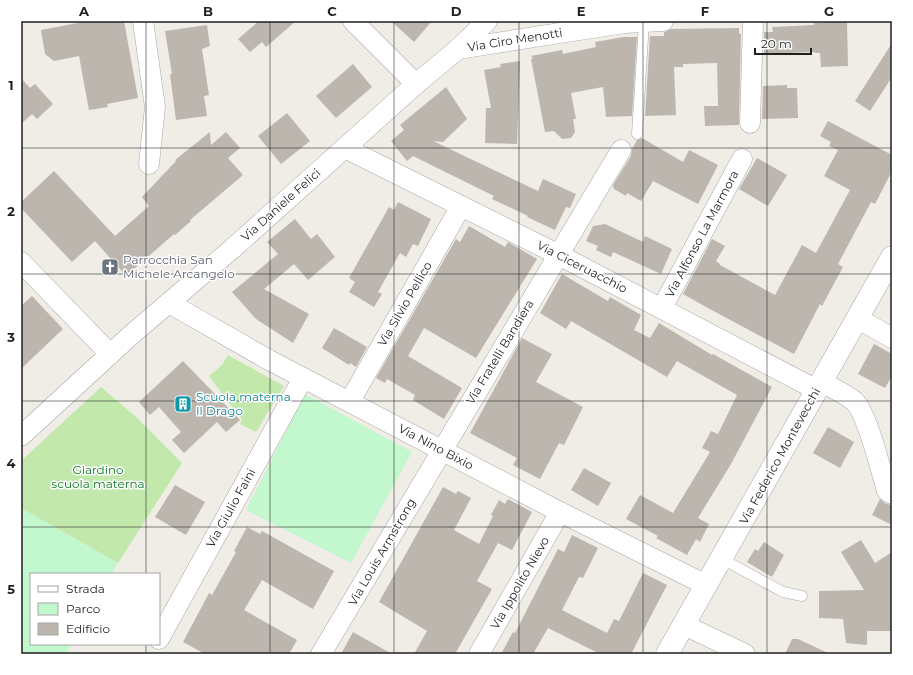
<svg xmlns="http://www.w3.org/2000/svg" width="913" height="675" viewBox="0 0 913 675" font-family="Montserrat,sans-serif">
<style>
.grass{fill:#c2e8ac}
.park{fill:#c3f8ce}
.building{fill:#bcb6ae}
.lines{fill:none;stroke-linecap:round;stroke-linejoin:round}
.service-casing{stroke:#a6a6a6;stroke-width:11}
.minor-casing{stroke:#a6a6a6;stroke-width:21}
.tertiary-casing{stroke:#a6a6a6;stroke-width:23}
.service{stroke:#fff;stroke-width:10}
.minor{stroke:#fff;stroke-width:20}
.tertiary{stroke:#fff;stroke-width:22}
.grid{fill:none;stroke:#1f1f1f;stroke-width:1;stroke-opacity:0.55}
.labels{text-anchor:middle;stroke-width:3;stroke-linejoin:round;paint-order:stroke}
.street-label{font-size:12px;fill:#1f1f1f;stroke:#fff}
.worship-label{font-size:12px;fill:#5b616d;stroke:#fff;text-anchor:start}
.culture-label{font-size:12px;fill:#0d838f;stroke:#fff;text-anchor:start}
.park-label{font-size:12px;fill:#0e7b25;stroke:#fff}
.neatline{fill:none;stroke:#1f1f1f;stroke-width:1.5}
.grid-label{font-size:13px;text-anchor:middle;font-weight:bold;fill:#1f1f1f}
</style>
<rect width="100%" height="100%" fill="#efede5"/>
<g class="grass">
<polygon points="228,355 284,386 256,432 240,424 242,420 209,376 222,365"/>
<polygon points="101,387 135,416 182,463 118,563 21,508 21,461"/>
</g>
<g class="park">
<polygon points="305,394 412,452 351,563 246,510"/>
<polygon points="21,508 118,563 112,574 31,574 31,644 72,644 66,654 21,654"/>
</g>
<g class="building">
<polygon points="88,21 124,21 138,98 107,104 108,107 89,110 79,56 54,61 45,54 41,30"/>
<polygon points="259,21 296,21 266,47 262,42 250,52 238,39"/>
<polygon points="391,21 432,21 414,42"/>
<polygon points="847,21 848,66 821,67 820,53 815,53 815,52 764,54 764,32 773,32 772,27 814,25 814,23"/>
<polygon points="207,25 210,46 202,49 209,95 204,96 207,116 176,120 170,74 172,74 165,31"/>
<polygon points="739,28 739,34 741,33 739,125 705,126 704,106 718,106 717,63 683,64 683,67 674,67 676,115 645,116 650,36 664,36 664,32 671,29"/>
<polygon points="624,37 637,37 632,116 606,117 603,87 571,93 576,119 573,119 575,132 571,138 562,139 554,131 545,132 531,59 533,58 531,56 562,50 563,54 596,47 595,42"/>
<polygon points="892,43 892,77 870,111 855,101"/>
<polygon points="520,61 517,144 485,143 486,108 491,108 484,70 501,67 500,64"/>
<polygon points="353,64 372,87 336,118 316,96"/>
<polygon points="21,78 30,88 35,84 53,104 37,119 32,114 21,124"/>
<polygon points="787,85 787,88 797,88 798,118 762,119 763,86"/>
<polygon points="446,87 467,119 443,142 433,141 538,191 543,179 576,194 570,208 566,207 555,230 527,217 528,216 492,199 494,196 413,156 407,161 391,141 404,130 400,125"/>
<polygon points="287,113 310,141 281,164 258,136"/>
<polygon points="828,121 892,155 892,171 875,204 871,202 838,264 843,267 822,306 820,304 794,354 706,307 683,294 712,239 725,246 716,261 720,264 720,265 775,295 802,245 816,253 850,190 824,176 838,150 829,146 831,142 820,136"/>
<polygon points="210,132 211,145 226,132 240,148 228,158 243,175 190,220 191,221 175,235 174,234 126,276 95,241 72,262 21,208 21,202 54,171 115,236 149,206 142,197 176,161 175,160"/>
<polygon points="642,138 683,162 689,150 718,165 698,204 653,181 641,201 627,193 626,196 614,189 613,185 631,156 632,149 637,140"/>
<polygon points="757,158 787,175 768,206 739,189"/>
<polygon points="398,202 431,219 418,246 413,244 406,257 400,253 378,292 382,294 374,307 349,292 355,282 349,278 389,207 394,210"/>
<polygon points="295,219 311,239 317,234 335,257 308,280 294,264 264,289 309,314 293,343 256,319 232,292 278,254 267,242"/>
<polygon points="605,224 643,242 645,236 672,249 661,274 613,252 611,257 596,250 598,246 586,241 593,226"/>
<polygon points="469,226 505,247 508,242 537,259 476,358 424,328 408,356 462,388 444,419 413,400 415,395 387,379 385,383 376,378 456,239 460,242"/>
<polygon points="562,274 608,301 610,297 641,315 634,330 650,338 659,323 712,355 713,354 772,387 731,464 698,518 709,524 700,542 696,539 687,555 656,538 658,536 626,519 640,495 673,513 710,452 702,448 711,431 718,434 737,395 677,361 667,377 571,321 566,329 540,313"/>
<polygon points="32,296 63,329 21,369 21,306"/>
<polygon points="334,328 367,347 356,367 350,363 349,365 322,348"/>
<polygon points="522,338 552,354 536,382 583,407 564,445 559,443 540,479 513,465 517,458 470,433"/>
<polygon points="874,344 892,354 892,376 885,388 858,374"/>
<polygon points="183,361 240,420 226,432 217,422 184,453 172,440 181,432 159,407 150,415 139,402"/>
<polygon points="828,427 854,442 840,468 813,453"/>
<polygon points="584,468 611,483 598,506 571,490"/>
<polygon points="175,485 205,502 186,535 155,517"/>
<polygon points="443,487 456,494 458,491 471,498 454,530 479,544 493,516 491,515 499,500 505,504 508,499 532,512 512,550 498,543 477,581 492,589 455,654 414,654 427,631 379,602"/>
<polygon points="880,499 886,504 892,505 892,525 872,515"/>
<polygon points="247,527 260,534 262,531 334,571 313,609 262,580 244,610 297,640 289,654 205,654 183,642 209,593 212,595 236,552 234,551"/>
<polygon points="572,535 598,548 583,578 579,577 562,610 607,633 614,619 619,621 643,573 667,585 631,654 600,654 548,628 533,654 501,654 513,632 515,633 558,549 564,552"/>
<polygon points="861,540 875,563 892,552 892,631 867,631 867,645 846,643 843,619 819,618 819,591 864,590 841,552"/>
<polygon points="764,542 784,555 772,577 747,562 755,549 758,551"/>
<polygon points="353,632 392,654 341,654"/>
<polygon points="792,639 798,639 830,654 785,654"/>
</g>
<g class="lines">
<g class="service-casing">
<g id="service">
<polyline points="637,134 644,22"/>
<polyline points="722,559 783,592 802,596"/>
</g>
</g>
<g class="minor-casing">
<g id="minor">
<polyline points="143,21 155,107 149,164"/>
<polyline points="353,21 416,84"/>
<polyline points="458,49 624,23 663,21"/>
<polyline points="750,123 753,21"/>
<polyline points="345,148 559,255 817,390"/>
<polyline points="21,262 110,354"/>
<polyline points="169,303 269,360 560,512 706,585"/>
<polyline points="662,308 742,159"/>
<polyline points="857,318 892,338"/>
<path d="M 822,382 C 832,388 844,393 854,401 C 867,412 881,471 887,491 L 892,494"/>
<polyline points="350,401 461,206"/>
<polyline points="21,436 131,335 232,249 416,84 458,49 487,21"/>
<polyline points="684,625 745,654"/>
<polyline points="159,639 303,378"/>
<polyline points="321,654 621,150"/>
<polyline points="479,654 560,512"/>
</g>
</g>
<g class="tertiary-casing">
<polyline id="tertiary" points="667,654 892,257"/>
</g>
<use href="#service" class="service"/>
<use href="#minor" class="minor"/>
<use href="#tertiary" class="tertiary"/>
</g>
<path class="grid" d="M 146,21 L 146,574M 270,21 L 270,654M 394,21 L 394,654M 519,21 L 519,654M 643,21 L 643,654M 767,21 L 767,654M 21,148 L 892,148M 21,274 L 892,274M 21,401 L 892,401M 21,527 L 892,527M 146,644 L 146,654"/>
<defs>
<g id="church-square" transform="scale(0.9)"><rect x="-9" y="-9" width="18" height="18" rx="4" fill="#6b7280" stroke="#fff"/><path d="M-1.2-6h2.4v3.5h3.3v2.4h-3.3V6h-2.4V-.1h-3.3v-2.4h3.3Z" fill="#fff"/></g>
<g id="building-square" transform="scale(0.9)"><rect x="-9" y="-9" width="18" height="18" rx="4" fill="#0f9aa8" stroke="#fff"/><path d="M-4-6H4V6H1V3H-1V6H-4ZM-2.5-4.3h1.7v1.8h-1.7ZM.8-4.3h1.7v1.8H.8ZM-2.5-1h1.7V.8h-1.7ZM.8-1h1.7V.8H.8Z" fill="#fff"/></g>
</defs>
<g fill-rule="evenodd">
<use href="#church-square" x="110" y="267"/>
<use href="#building-square" x="183" y="404"/>
</g>
<g class="labels">
<g class="street-label">
<text transform="translate(515 40) rotate(-9)" y="4">Via Ciro Menotti</text>
<text transform="translate(281 205) rotate(-42)" y="4">Via Daniele Felici</text>
<text transform="translate(702 234) rotate(-62)" y="4">Via Alfonso La Marmora</text>
<text transform="translate(582 267) rotate(27)" y="4">Via Ciceruacchio</text>
<text transform="translate(405 304) rotate(-60)" y="4">Via Silvio Pellico</text>
<text transform="translate(500 352) rotate(-59)" y="4">Via Fratelli Bandiera</text>
<text transform="translate(436 447) rotate(28)" y="4">Via Nino Bixio</text>
<text transform="translate(780 456) rotate(-61)" y="4">Via Federico Montevecchi</text>
<text transform="translate(231 508) rotate(-61)" y="4">Via Giulio Faini</text>
<text transform="translate(382 552) rotate(-60)" y="4">Via Louis Armstrong</text>
<text transform="translate(520 583) rotate(-60)" y="4">Via Ippolito Nievo</text>
</g>
<g class="worship-label">
<text x="123" y="264">Parrocchia San<tspan x="123" dy="14">Michele Arcangelo</tspan></text>
</g>
<g class="culture-label">
<text x="196" y="401">Scuola materna<tspan x="196" dy="14">Il Drago</tspan></text>
</g>
<g class="park-label">
<text x="98" y="474">Giardino<tspan x="98" dy="14">scuola materna</tspan></text>
</g>
</g>
<rect width="913" height="675" fill="none" stroke="#ffffff" stroke-width="44"/>
<rect x="30" y="573" width="130" height="72" fill="#ffffff" stroke="#a5a5a5"/>
<rect x="38" y="586" width="20" height="6" fill="#ffffff" stroke="#a5a5a5"/>
<text x="66" y="593" font-size="12" fill="#1f1f1f">Strada</text>
<rect x="38" y="603" width="20" height="12" fill="#c3f8ce" stroke="#a5a5a5"/>
<text x="66" y="613" font-size="12" fill="#1f1f1f">Parco</text>
<rect x="38" y="623" width="20" height="12" fill="#bcb6ae" stroke="#a5a5a5"/>
<text x="66" y="633" font-size="12" fill="#1f1f1f">Edificio</text>
<path d="M755 48v6h56v-6" fill="none" stroke="#1f1f1f" stroke-width="2"/>
<text x="761" y="48" font-size="12" fill="#1f1f1f" stroke="#ffffff" stroke-width="3" paint-order="stroke">20 m</text>
<rect x="22" y="22" width="869" height="631" class="neatline"/>
<g class="grid-label">
<text x="84" y="16">A</text>
<text x="208" y="16">B</text>
<text x="332" y="16">C</text>
<text x="456" y="16">D</text>
<text x="581" y="16">E</text>
<text x="705" y="16">F</text>
<text x="829" y="16">G</text>
<text x="11" y="90">1</text>
<text x="11" y="216">2</text>
<text x="11" y="342">3</text>
<text x="11" y="468">4</text>
<text x="11" y="594">5</text>
</g>
</svg>
